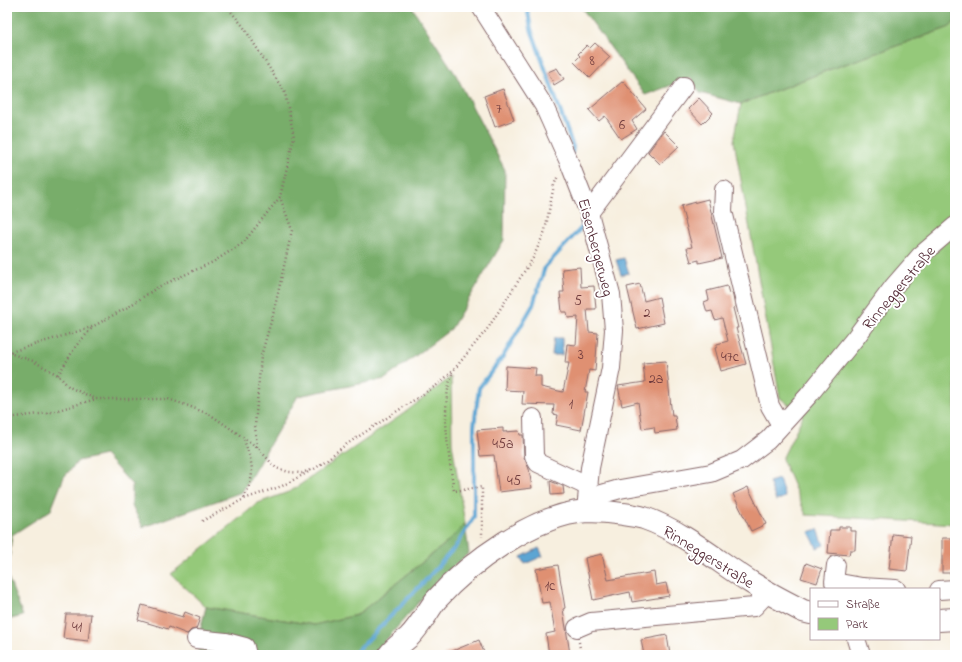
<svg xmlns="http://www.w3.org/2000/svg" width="962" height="662" viewBox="0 0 962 662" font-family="'Indie Flower',sans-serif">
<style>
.green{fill:#95c97a;stroke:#707452}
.forest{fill:#78ad6a;stroke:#61664a}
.water{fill:#5ba5d3;stroke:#52627f}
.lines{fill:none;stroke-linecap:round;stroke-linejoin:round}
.stream{stroke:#5ba5d3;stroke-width:4}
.building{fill:#df9072}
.minor-casing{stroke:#87686a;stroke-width:20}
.major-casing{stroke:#87686a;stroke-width:24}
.path{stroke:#87686a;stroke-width:2.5;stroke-dasharray:1 3;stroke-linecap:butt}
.minor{stroke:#fff;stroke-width:18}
.major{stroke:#fff;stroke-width:22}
.labels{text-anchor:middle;stroke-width:4;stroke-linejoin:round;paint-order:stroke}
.number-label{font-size:14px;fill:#6f3b3d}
.street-label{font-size:16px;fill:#4a1f2b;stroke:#fff}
</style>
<rect width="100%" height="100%" fill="#fff"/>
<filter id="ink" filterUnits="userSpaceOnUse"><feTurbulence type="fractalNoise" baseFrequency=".025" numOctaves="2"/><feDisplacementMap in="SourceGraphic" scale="8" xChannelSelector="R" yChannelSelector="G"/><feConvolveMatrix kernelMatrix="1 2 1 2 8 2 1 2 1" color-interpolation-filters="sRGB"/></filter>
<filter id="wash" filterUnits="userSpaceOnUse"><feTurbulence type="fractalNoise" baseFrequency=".012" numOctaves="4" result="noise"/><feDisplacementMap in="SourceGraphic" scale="16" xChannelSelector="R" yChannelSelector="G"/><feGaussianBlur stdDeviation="0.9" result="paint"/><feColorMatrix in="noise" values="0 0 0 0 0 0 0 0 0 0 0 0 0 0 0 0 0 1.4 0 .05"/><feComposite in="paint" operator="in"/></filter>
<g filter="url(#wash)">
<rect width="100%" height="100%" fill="#f7efdf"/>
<g class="green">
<polygon points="955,21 955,219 792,407 780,398 734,141 741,104 831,69 950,27"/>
<polygon points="955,231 955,524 806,515 782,459 803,416 799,413 880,312"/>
<polygon points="451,377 452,443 465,524 445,544 357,615 314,625 206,607 171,574 258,503 291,491 403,414"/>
</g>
<g class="forest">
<polygon points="7,7 412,7 456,75 505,170 504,240 451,329 385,379 298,396 242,492 143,527 132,506 132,485 105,455 78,461 64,477 51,510 12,535 8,577 23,616 7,620"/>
<polygon points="581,7 955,7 955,21 950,27 831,69 741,104 700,93 691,78 645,95"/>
<polygon points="465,524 469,553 439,579 373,655 198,655 200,631 206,607 314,625 357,615 445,544"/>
</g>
<g class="water">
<polygon points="624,258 629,273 621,275 616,260"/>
<polygon points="554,338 562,338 562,355 552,355"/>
<polygon points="779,479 785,497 776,501 769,482"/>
<polygon points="818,529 824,545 817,548 809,532"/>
<polygon points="539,548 543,556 525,564 521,557"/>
</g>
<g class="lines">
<g class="stream">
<polyline points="527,7 531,29 573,147 572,153"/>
<polyline points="301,655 355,653 424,582 456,546 474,517 474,426 479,388 504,355 533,305 545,267 583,226 582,222"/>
</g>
</g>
<g id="blocks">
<g class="building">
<polygon points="595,43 610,57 590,78 574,62 580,56 578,54 587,45 590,48"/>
<polygon points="557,68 564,79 554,85 548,72"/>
<polygon points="623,81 646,109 632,121 637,129 621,139 605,116 599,121 589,110"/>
<polygon points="503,89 514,120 495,127 484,96"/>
<polygon points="699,98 713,113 702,124 688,109"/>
<polygon points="664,131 679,146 660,164 648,152"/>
<polygon points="708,199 722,258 699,263 699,260 691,262 687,248 692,247 681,206"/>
<polygon points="580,267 581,287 594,286 596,309 587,309 589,332 598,333 595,371 589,370 585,392 588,392 581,430 556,425 558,415 553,414 554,405 522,404 523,391 505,390 506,366 536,368 535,376 541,376 541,387 563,392 569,363 565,363 567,344 576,345 578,317 568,318 567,312 562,312 560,292 564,292 562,269"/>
<polygon points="640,284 644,301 659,297 664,323 637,329 627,287"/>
<polygon points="727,286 729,294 732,293 733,296 735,307 733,308 738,328 736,328 746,364 721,371 715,348 717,347 717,344 728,341 722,318 715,320 712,311 707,312 704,302 709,300 707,291"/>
<polygon points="666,361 672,416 675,416 677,430 655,433 654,427 642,429 638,402 622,406 618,386 645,382 643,363"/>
<polygon points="503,428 503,432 519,431 520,435 523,435 524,457 529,469 532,488 499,492 494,455 480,456 477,430"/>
<polygon points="550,481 563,486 564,494 551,495"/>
<polygon points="748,487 766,524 751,531 733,494"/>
<polygon points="839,527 850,527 850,531 856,531 855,550 850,550 849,555 828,553 830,530 839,530"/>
<polygon points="893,534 911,536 907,571 889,569"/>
<rect x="942" y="538" width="13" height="35"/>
<polygon points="602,554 608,580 654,572 656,585 666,583 669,596 632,602 630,592 593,600 585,558"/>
<polygon points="806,563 822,569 817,583 801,578"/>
<polygon points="558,565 565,608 563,609 570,654 549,655 546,634 555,632 550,602 542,603 536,569"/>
<polygon points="142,605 183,617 185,612 200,618 196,629 191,630 187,634 169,627 168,629 138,620"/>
<polygon points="66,614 91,614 88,641 63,638"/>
<polygon points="667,635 670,655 644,655 641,640"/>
<polygon points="479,640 485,655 443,655"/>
</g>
</g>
</g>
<g filter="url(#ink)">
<use href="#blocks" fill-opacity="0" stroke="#87686a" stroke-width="1"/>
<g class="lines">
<g class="minor-casing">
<g id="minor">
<polyline points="481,7 544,106 569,162 589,213 611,294 614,330 611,368 590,468 586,511"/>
<polyline points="724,190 723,211 770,406 781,425"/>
<polyline points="589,213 684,86"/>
<polyline points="533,418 534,456 538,463 589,487"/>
<polyline points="588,498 620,489 711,473 742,460 768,440 808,396 856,337 894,286 921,255 955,226"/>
<polyline points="836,565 834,582 862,587 896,589"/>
<polyline points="939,590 955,589"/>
<polyline points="577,628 591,622 754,607 768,592"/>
<polyline points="196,639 226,642 245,647 247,655"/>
<polyline points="856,639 861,655"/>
</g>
</g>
<g class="major-casing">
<g id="major">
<polyline points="939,620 955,619"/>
<path d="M 389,655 C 395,647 402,643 409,637 C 420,626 427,612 436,600 C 469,563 535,514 587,511 C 599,511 611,512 623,514 C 630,515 637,516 644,518 C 684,532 717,561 752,583 C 768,593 786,602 803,611 L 811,613"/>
</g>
</g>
<g class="path">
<polyline points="7,353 92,327 128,307 158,287 213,262 243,243 280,197 294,137 285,93 243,26 227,7"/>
<polyline points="9,353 33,361 58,375 69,387 96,399 168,399 186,405 211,415 257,447 276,468 289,472 302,473 310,470"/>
<path d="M 452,374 C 440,408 449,456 454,491 L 482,487 L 482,537"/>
<polyline points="58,375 76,346 92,328"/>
<polyline points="7,418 48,413 96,399"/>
<polyline points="257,447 255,426 261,356 274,311 292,230 280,197"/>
<path d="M 244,498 C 256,473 253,466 244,440"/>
<polyline points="202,521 244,499 282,486 316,468 344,446 437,385 452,372 488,328 533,258 545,231 554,185 558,176"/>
<polyline points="579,642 581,655"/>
<polyline points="134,653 147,655"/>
</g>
<use href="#minor" class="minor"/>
<use href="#major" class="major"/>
</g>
</g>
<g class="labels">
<g class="number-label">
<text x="592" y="65">8</text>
<text x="499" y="113">7</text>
<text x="622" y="129">6</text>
<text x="578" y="305">5</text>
<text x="647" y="317">2</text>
<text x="581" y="359">3</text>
<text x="730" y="361">47c</text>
<text x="656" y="383">2a</text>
<text x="571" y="408">1</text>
<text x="503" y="448">45a</text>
<text x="514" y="485">45</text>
<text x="550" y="590">1c</text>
<text x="77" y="631">41</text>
</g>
<g class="street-label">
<text transform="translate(597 247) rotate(75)" y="6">Eisenbergerweg</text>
<text transform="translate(898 287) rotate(-50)" y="6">Rinneggerstraße</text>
<text transform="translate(709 556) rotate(32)" y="6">Rinneggerstraße</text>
</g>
</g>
<rect width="962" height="662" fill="none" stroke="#fff" stroke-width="24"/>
<rect x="810" y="588" width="130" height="52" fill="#ffffff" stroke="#b7a5aa"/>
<rect x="818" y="601" width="20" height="6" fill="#ffffff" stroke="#b7a5aa"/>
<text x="846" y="608" font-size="12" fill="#4a1f2b">Straße</text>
<rect x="818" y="618" width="20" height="12" fill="#95c97a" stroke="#b7a5aa"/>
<text x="846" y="628" font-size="12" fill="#4a1f2b">Park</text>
</svg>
